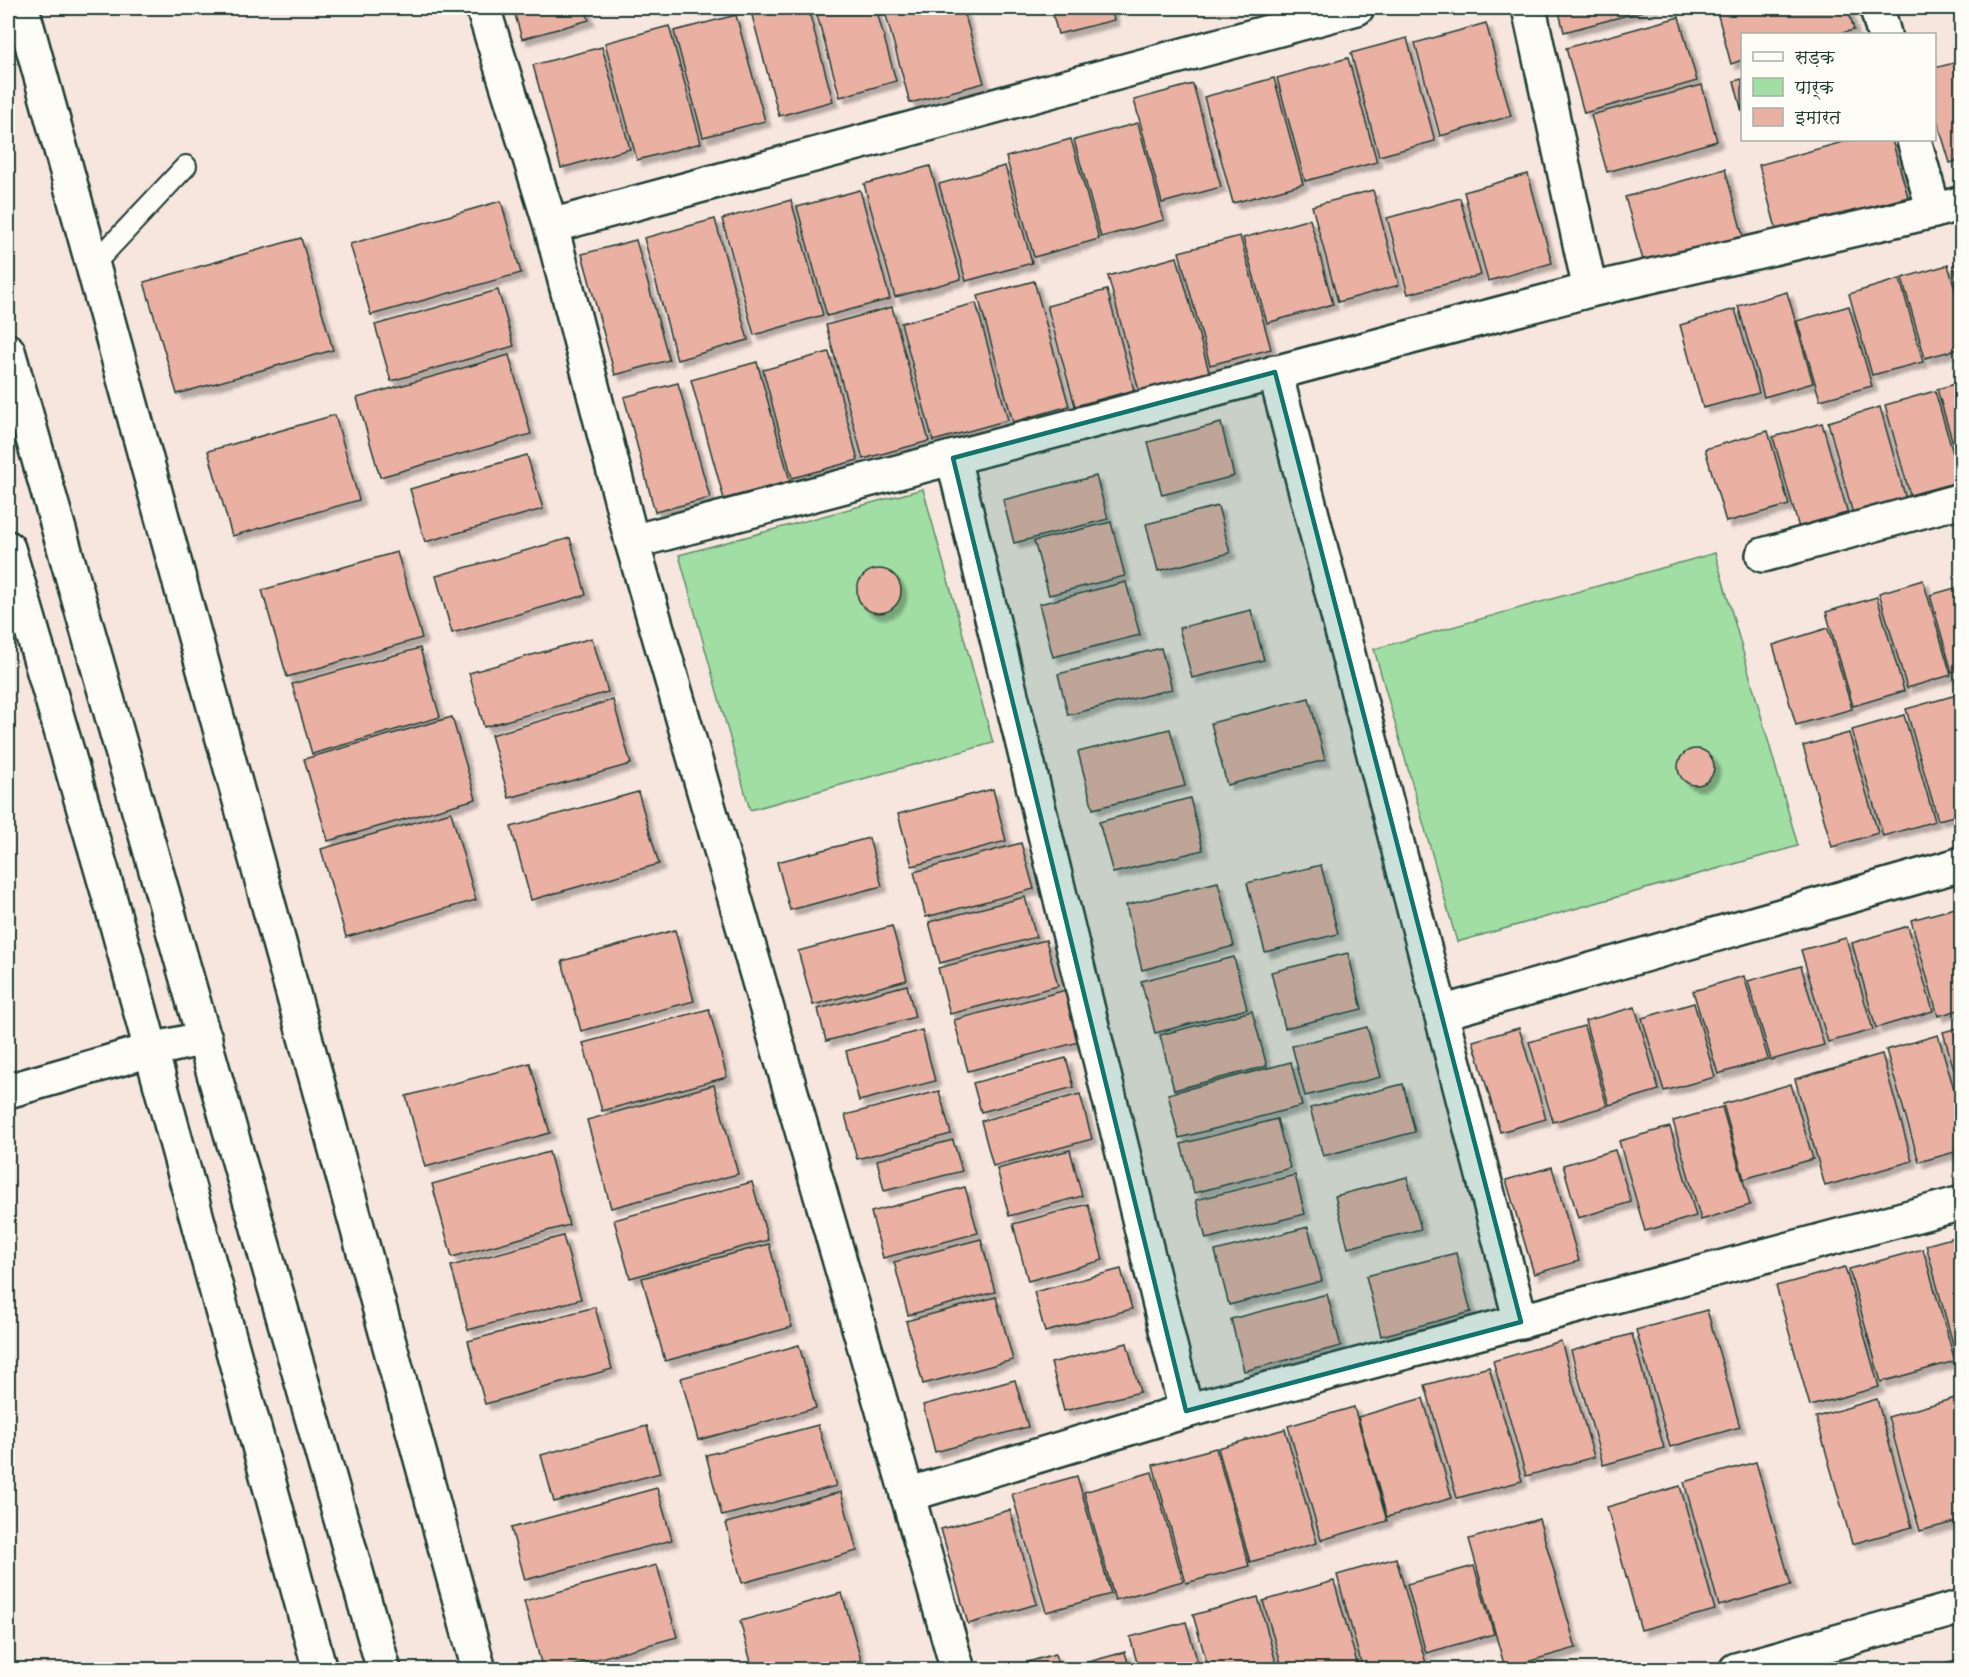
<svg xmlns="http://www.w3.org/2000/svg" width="1969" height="1677" viewBox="0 0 1969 1677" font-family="Dekko,'Playpen Sans Deva',sans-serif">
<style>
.green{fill:#a1dea4;stroke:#608e6c;stroke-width:1.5}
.building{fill:#eab1a3;stroke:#1f3d34;stroke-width:1.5;filter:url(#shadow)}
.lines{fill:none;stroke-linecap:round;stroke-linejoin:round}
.lane-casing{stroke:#1f3d34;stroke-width:24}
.street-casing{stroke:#1f3d34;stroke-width:38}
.secondary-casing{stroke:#1f3d34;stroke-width:38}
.lane{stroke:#fdfcf7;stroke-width:20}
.street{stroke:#fdfcf7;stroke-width:33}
.secondary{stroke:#fdfcf7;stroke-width:33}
.marked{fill:#0f766e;fill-opacity:0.2;stroke:#0f766e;stroke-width:4.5;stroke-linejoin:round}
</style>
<defs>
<filter id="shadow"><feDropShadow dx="5.5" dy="5.5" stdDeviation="1.5" flood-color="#0004"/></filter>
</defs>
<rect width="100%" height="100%" fill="#f7e6de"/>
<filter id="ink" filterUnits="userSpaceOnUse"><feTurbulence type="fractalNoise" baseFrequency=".0167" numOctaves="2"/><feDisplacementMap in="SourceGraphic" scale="12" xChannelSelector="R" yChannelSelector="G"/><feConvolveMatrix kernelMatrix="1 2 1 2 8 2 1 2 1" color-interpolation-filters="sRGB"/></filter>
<g filter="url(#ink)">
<g class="green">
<polygon points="923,489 993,743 750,810 679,555"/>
<polygon points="1715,553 1798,846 1457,942 1374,649"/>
</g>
<g class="building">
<polygon points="513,8 585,8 589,20 522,39"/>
<polygon points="750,8 808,8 833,101 779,116"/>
<polygon points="815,8 876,8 896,81 840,97"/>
<polygon points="884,8 963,8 984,83 910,103"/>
<polygon points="1051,8 1111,8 1114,20 1058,34"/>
<polygon points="1558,8 1654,8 1564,32"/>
<polygon points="1716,8 1848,8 1854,30 1838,34 1742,34 1742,60 1731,64"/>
<polygon points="736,15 765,121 703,137 674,31"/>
<polygon points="1679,17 1697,81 1584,113 1566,48"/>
<polygon points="1486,23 1511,116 1440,136 1415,43"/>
<polygon points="669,26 701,143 637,160 605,43"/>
<polygon points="1407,38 1435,141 1379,156 1351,53"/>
<polygon points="602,47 630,149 561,168 533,65"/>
<polygon points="1348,58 1377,162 1305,181 1277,78"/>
<polygon points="1962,61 1962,159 1950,163 1934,110 1934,68"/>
<polygon points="1274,78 1303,184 1233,203 1204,97"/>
<polygon points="1742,79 1742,112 1734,81"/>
<polygon points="1193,84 1221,187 1162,203 1134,100"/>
<polygon points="1702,85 1717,141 1607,172 1591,115"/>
<polygon points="1138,123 1164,220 1101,237 1074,140"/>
<polygon points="1071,139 1099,239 1034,257 1006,157"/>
<polygon points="1850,140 1892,140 1908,197 1777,232 1759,165"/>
<polygon points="930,166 961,279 895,297 864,184"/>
<polygon points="1005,166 1032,263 966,281 939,184"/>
<polygon points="1725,169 1744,240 1645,267 1625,197"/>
<polygon points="1528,174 1552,263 1488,281 1464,192"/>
<polygon points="860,190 890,299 827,316 797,207"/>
<polygon points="1373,190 1399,285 1338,302 1312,206"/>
<polygon points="1460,198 1481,275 1408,294 1387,218"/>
<polygon points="791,200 823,315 754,335 722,219"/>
<polygon points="501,201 521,273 371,315 350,244"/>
<polygon points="715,219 748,340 677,360 644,238"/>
<polygon points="1310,219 1333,304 1267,323 1243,238"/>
<polygon points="1240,236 1271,349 1210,365 1179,252"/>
<polygon points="301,238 333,350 177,394 144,282"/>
<polygon points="636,240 669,360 615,375 582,254"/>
<polygon points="1177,257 1210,375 1140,394 1108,276"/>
<polygon points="1962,262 1962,293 1953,265"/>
<polygon points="1948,265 1962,312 1962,348 1925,358 1902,278"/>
<polygon points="1900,279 1923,362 1872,375 1849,294"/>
<polygon points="1034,281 1069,406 1013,422 978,296"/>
<polygon points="498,290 514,346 391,381 375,325"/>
<polygon points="1107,290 1134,390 1075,406 1047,306"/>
<polygon points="1787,292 1813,383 1764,397 1738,306"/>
<polygon points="976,303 1008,420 933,441 901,323"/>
<polygon points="1849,306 1872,386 1820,400 1797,321"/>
<polygon points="892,307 929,441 863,459 826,325"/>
<polygon points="1735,309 1759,393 1703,408 1680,325"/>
<polygon points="829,352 858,460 792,478 763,370"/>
<polygon points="509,355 531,434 380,477 357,398"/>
<polygon points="757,362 790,481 724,499 691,380"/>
<polygon points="1962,382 1962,474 1937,389"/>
<polygon points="678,383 710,498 655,512 624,397"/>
<polygon points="1935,391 1961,481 1910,495 1885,405"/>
<polygon points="1880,407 1907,503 1854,518 1828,422"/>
<polygon points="335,415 359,500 232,536 208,451"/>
<polygon points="1221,423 1234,476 1162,495 1148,442"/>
<polygon points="1822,423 1850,521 1801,535 1773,437"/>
<polygon points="1768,431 1789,505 1726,522 1705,449"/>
<polygon points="527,455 543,509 425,542 410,489"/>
<polygon points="1096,476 1108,519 1014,543 1003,500"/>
<polygon points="1218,506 1230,553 1158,571 1146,524"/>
<polygon points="1111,522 1125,576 1049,595 1034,541"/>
<polygon points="570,538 586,595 452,633 436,576"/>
<polygon points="397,552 422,638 287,677 262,590"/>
<circle cx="879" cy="591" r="22"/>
<polygon points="1923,580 1951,675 1907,688 1879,593"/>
<polygon points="1126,582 1140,635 1053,657 1039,604"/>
<polygon points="1962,586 1962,669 1952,672 1930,595"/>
<polygon points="1877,597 1904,691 1853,706 1826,612"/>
<polygon points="1251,610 1264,660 1192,678 1179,628"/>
<polygon points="1828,628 1852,709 1796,725 1773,645"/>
<polygon points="592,638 608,692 484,727 469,673"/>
<polygon points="420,648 440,717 312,754 292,684"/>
<polygon points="1161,648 1172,689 1068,715 1058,674"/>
<polygon points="1960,694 1962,700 1962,814 1938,820 1906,709"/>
<polygon points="1309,698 1325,760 1227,785 1211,723"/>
<polygon points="613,700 631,764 509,798 491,735"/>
<polygon points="1904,715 1935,821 1883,836 1852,730"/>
<polygon points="452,717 476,799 328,841 304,759"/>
<polygon points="1170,729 1185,786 1093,809 1078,752"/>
<polygon points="1849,733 1878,833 1832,847 1803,746"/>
<circle cx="1696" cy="767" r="18"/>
<polygon points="993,789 1006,841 912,866 898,814"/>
<polygon points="638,792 659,864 531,900 511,827"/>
<polygon points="1190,798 1203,850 1113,873 1099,822"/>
<polygon points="451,812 476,900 346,937 321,849"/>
<polygon points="869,838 882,886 790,910 777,862"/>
<polygon points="1021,843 1034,889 926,917 914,872"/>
<polygon points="1321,865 1338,934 1265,952 1247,883"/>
<polygon points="1218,882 1234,946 1142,970 1126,905"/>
<polygon points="1025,897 1036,937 940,963 929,922"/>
<polygon points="1959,907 1962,917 1962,1009 1938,1016 1911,920"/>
<polygon points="892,926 907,980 813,1005 798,951"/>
<polygon points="1908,926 1933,1011 1876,1028 1852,943"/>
<polygon points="675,930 694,1001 581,1031 562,961"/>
<polygon points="1846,938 1873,1030 1828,1042 1801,950"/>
<polygon points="1046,940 1058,986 950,1014 938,968"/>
<polygon points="1348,953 1362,1009 1285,1028 1271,972"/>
<polygon points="1234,957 1247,1009 1155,1033 1141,981"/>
<polygon points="1801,966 1824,1045 1771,1060 1748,981"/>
<polygon points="1744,976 1768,1059 1718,1074 1693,991"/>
<polygon points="907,985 915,1017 826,1041 818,1009"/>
<polygon points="1066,990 1079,1042 968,1071 954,1020"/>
<polygon points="1694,1003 1715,1077 1664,1091 1642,1018"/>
<polygon points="1635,1007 1659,1090 1609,1105 1585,1021"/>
<polygon points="709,1009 727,1077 602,1111 583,1043"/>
<polygon points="1252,1011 1267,1066 1174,1090 1160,1035"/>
<polygon points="1584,1026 1607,1106 1553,1122 1529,1042"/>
<polygon points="1367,1027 1381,1077 1305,1096 1292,1046"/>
<polygon points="1962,1027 1962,1097 1943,1032"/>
<polygon points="1519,1028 1546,1119 1500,1132 1473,1041"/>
<polygon points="922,1030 935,1081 859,1101 846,1051"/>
<polygon points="1938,1035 1962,1116 1962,1150 1919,1162 1886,1050"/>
<polygon points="1882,1054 1912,1161 1825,1186 1795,1079"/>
<polygon points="1066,1058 1074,1087 981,1112 973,1083"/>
<polygon points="1291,1062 1302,1106 1179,1138 1168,1094"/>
<polygon points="530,1063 550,1133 425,1167 406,1096"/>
<polygon points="1403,1084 1415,1132 1323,1156 1310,1108"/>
<polygon points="1791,1084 1813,1159 1744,1179 1723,1104"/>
<polygon points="714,1085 738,1174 611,1208 587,1120"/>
<polygon points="939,1091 951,1134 857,1159 845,1115"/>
<polygon points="1080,1094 1092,1139 993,1166 981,1121"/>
<polygon points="1722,1107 1750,1205 1701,1220 1673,1121"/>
<polygon points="1277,1119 1290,1168 1194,1193 1181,1144"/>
<polygon points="1670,1127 1696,1216 1645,1231 1619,1141"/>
<polygon points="953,1140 962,1171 884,1191 877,1160"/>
<polygon points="1070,1150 1082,1196 1009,1216 997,1169"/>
<polygon points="1615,1150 1631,1202 1578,1218 1563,1165"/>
<polygon points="549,1152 569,1225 452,1257 432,1184"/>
<polygon points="1552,1167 1579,1261 1534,1274 1506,1180"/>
<polygon points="1295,1175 1305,1214 1206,1239 1196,1200"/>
<polygon points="1407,1177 1421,1229 1348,1248 1335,1196"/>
<polygon points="752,1182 768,1240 630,1278 614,1220"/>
<polygon points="965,1187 978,1233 883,1258 871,1212"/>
<polygon points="1088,1204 1103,1260 1028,1281 1013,1224"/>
<polygon points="1308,1227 1322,1281 1229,1305 1215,1251"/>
<polygon points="1962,1235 1962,1353 1956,1355 1926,1245"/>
<polygon points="563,1236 581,1299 468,1330 451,1266"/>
<polygon points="981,1239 995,1292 908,1315 894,1262"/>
<polygon points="769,1244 792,1327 665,1361 642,1278"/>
<polygon points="1923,1249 1955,1361 1881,1382 1849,1269"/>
<polygon points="1456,1253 1471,1312 1381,1336 1366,1276"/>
<polygon points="1845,1267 1879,1387 1810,1406 1776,1286"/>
<polygon points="1121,1269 1132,1309 1045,1332 1034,1292"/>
<polygon points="1327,1294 1341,1346 1244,1371 1231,1319"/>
<polygon points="996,1297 1013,1360 923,1384 906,1321"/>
<polygon points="595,1307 612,1369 485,1404 468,1341"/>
<polygon points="1707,1310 1740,1427 1670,1447 1636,1330"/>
<polygon points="1632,1334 1664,1448 1603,1465 1571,1351"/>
<polygon points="1561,1341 1594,1457 1526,1476 1493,1361"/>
<polygon points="1127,1343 1140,1392 1064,1411 1051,1363"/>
<polygon points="799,1345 816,1408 698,1440 681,1378"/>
<polygon points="1489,1367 1522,1481 1457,1498 1425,1385"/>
<polygon points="1015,1380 1028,1427 935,1452 923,1405"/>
<polygon points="1423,1398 1452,1498 1387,1517 1358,1417"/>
<polygon points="1955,1398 1962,1423 1962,1520 1920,1531 1888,1417"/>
<polygon points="1877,1399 1912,1527 1852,1544 1816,1417"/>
<polygon points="1354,1407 1387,1521 1321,1540 1288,1426"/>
<polygon points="818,1425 836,1486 722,1516 706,1455"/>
<polygon points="647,1426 660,1473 554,1502 541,1455"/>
<polygon points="1285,1429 1317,1543 1250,1562 1218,1448"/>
<polygon points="1216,1448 1249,1566 1186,1583 1153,1465"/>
<polygon points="1756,1462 1791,1585 1719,1606 1684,1482"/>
<polygon points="1152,1472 1183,1581 1115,1600 1084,1492"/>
<polygon points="1077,1476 1111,1594 1046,1612 1012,1494"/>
<polygon points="1680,1486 1715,1610 1641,1630 1607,1507"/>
<polygon points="657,1488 672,1540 525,1580 511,1528"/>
<polygon points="841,1492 857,1551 742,1583 726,1523"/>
<polygon points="1010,1510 1037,1604 968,1624 941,1529"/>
<polygon points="1539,1519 1576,1648 1505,1668 1469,1539"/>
<polygon points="1396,1558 1427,1667 1418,1670 1363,1670 1337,1575"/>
<polygon points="657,1565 677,1637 557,1670 543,1670 524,1601"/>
<polygon points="1474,1566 1494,1634 1426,1653 1407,1584"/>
<polygon points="1334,1581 1359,1670 1283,1670 1263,1601"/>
<polygon points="842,1593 861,1660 828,1670 753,1670 740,1621"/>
<polygon points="1258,1597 1278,1670 1209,1670 1193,1615"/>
<polygon points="1186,1622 1200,1670 1139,1670 1130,1637"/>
<polygon points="1125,1652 1130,1670 1066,1670 1066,1668"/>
<polygon points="1055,1654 1060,1670 1001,1670"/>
<polygon points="1962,1658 1962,1670 1922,1670"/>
<polygon points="891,1661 893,1670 860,1670"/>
</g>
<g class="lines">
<g class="lane-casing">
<polyline id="lane" points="93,265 186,166"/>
</g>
<g class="street-casing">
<g id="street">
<polyline points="22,8 479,1670"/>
<polyline points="483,8 551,226 632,542 958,1670"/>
<polyline points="1529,8 1590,290"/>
<polyline points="1877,8 1884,34"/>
<polyline points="1914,140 1934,211"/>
<polyline points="551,226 1357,8"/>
<polyline points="1275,372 1521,1322"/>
<polyline points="953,458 1186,1411"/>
<polyline points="632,542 1590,290 1934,211 1962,203"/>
<polyline points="1763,555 1962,500"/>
<polyline points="1441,1013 1962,864"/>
<polyline points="8,1091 151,1050 205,1038"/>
<polyline points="907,1495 1186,1411 1962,1203"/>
</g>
</g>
<g class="secondary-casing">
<g id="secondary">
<polyline points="8,351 384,1670"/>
<polyline points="8,548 108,892 320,1670"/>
<polyline points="1736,1670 1962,1607"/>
</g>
</g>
<use href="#lane" class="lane"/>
<use href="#street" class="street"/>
<use href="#secondary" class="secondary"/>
</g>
</g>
<path class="marked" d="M 1275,372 L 1521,1322 L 1186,1411 L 953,458 Z"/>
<rect width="1969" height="1677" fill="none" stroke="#fdfcf7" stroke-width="30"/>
<rect x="15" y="15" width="1939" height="1647" fill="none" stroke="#1f3d34" stroke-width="2" filter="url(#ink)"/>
<rect x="1741" y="33" width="195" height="108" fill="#fdfcf7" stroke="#a4b0a9" stroke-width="1.5"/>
<rect x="1753" y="52" width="30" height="9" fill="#fdfcf7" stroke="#a4b0a9" stroke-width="1.5"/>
<text x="1795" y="63" font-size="18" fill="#1f3d34">सड़क</text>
<rect x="1753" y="78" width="30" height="18" fill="#a1dea4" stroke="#a4b0a9" stroke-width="1.5"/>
<text x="1795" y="93" font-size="18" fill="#1f3d34">पार्क</text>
<rect x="1753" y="108" width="30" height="18" fill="#eab1a3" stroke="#a4b0a9" stroke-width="1.5"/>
<text x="1795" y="123" font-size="18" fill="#1f3d34">इमारत</text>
</svg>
